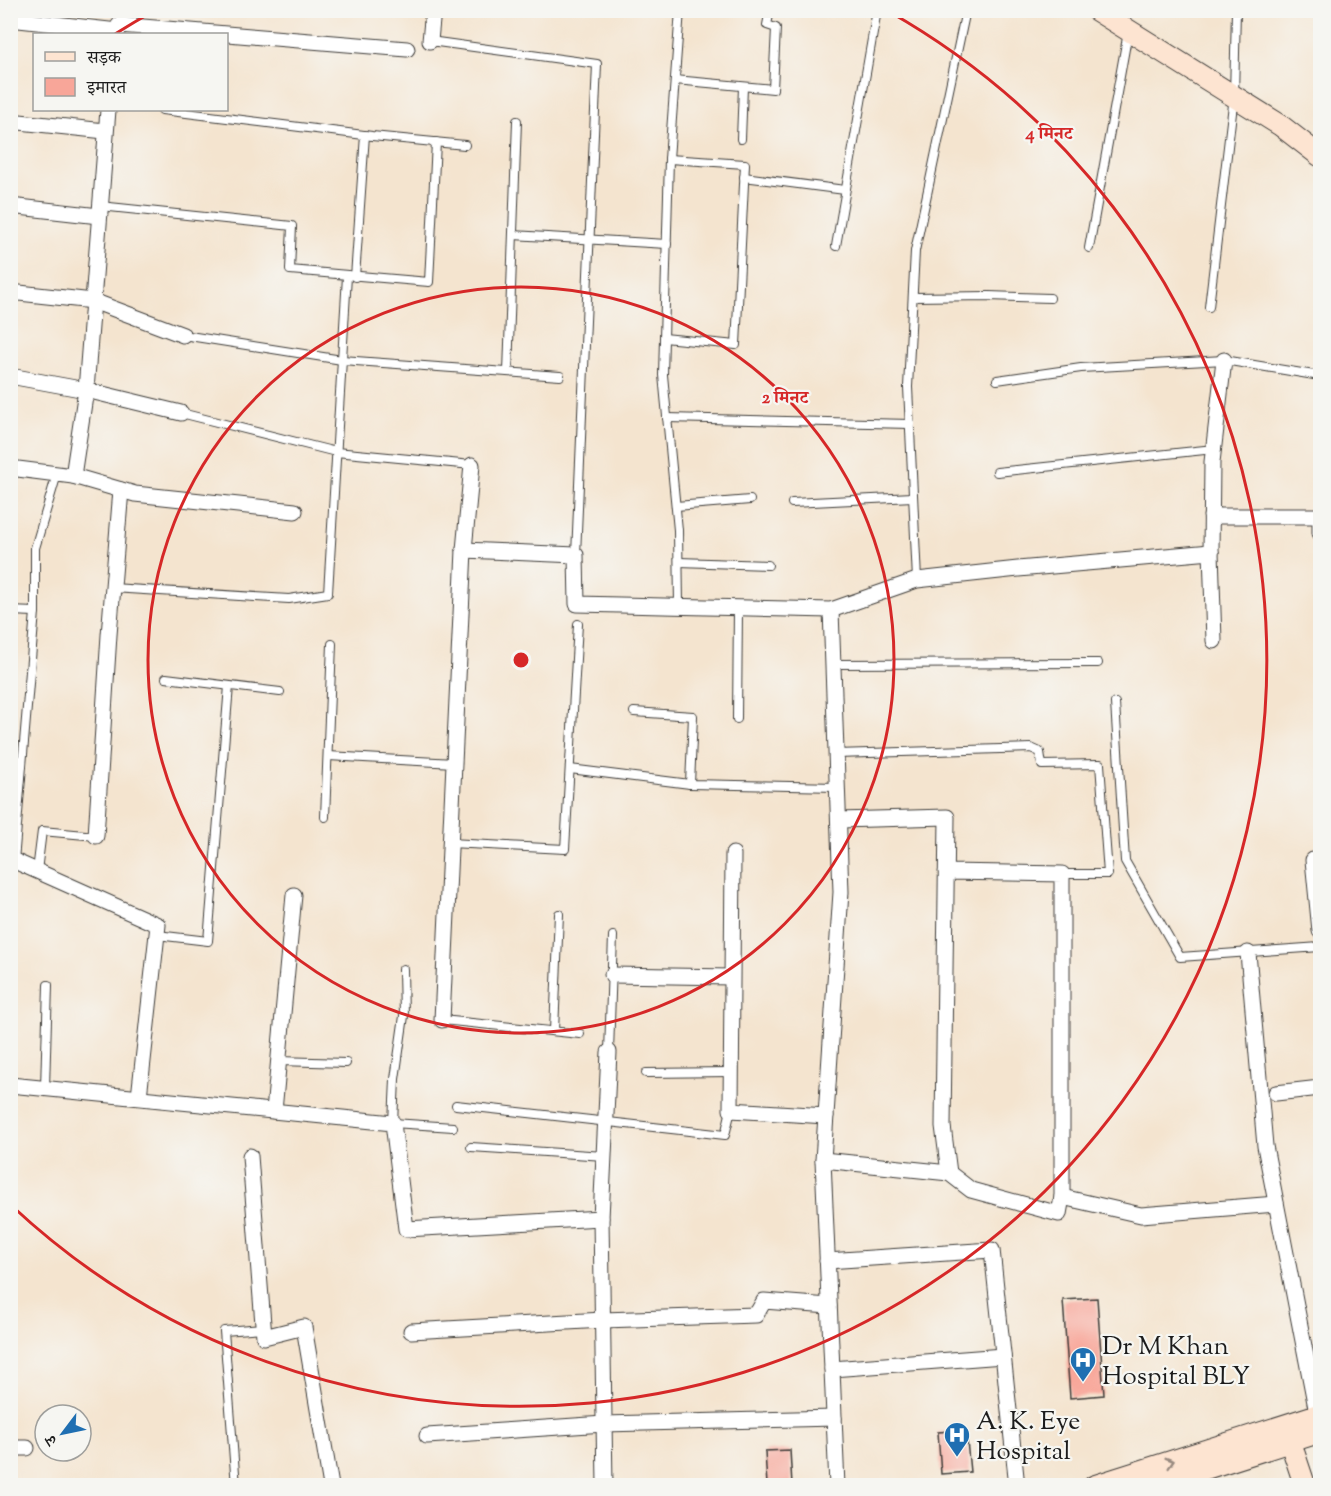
<svg xmlns="http://www.w3.org/2000/svg" width="1331" height="1496" viewBox="0 0 1331 1496" font-family="'Sorts Mill Goudy','Noto Serif Devanagari',serif">
<style>
.building{fill:#f8a699}
.lines{fill:none;stroke-linecap:round;stroke-linejoin:round}
.lane-casing{stroke:#3c3a37;stroke-width:10}
.street-casing{stroke:#3c3a37;stroke-width:17}
.secondary-casing{stroke:#3c3a37;stroke-width:23}
.lane{stroke:#fff;stroke-width:8}
.street{stroke:#fff;stroke-width:15}
.secondary{stroke:#fde4d1;stroke-width:21}
.oneway{stroke:#988a80}
.ring{fill:none;stroke:#d62828;stroke-width:3}
.labels{text-anchor:middle;stroke-width:4.5;stroke-linejoin:round;paint-order:stroke}
.poi-label{font-size:26px;fill:#1c1c1c;stroke:#f6f6f2;text-anchor:start}
.centre{fill:#d62828;stroke:#f6f6f2;stroke-width:3}
.ring-label{font-size:18px;text-anchor:middle;font-weight:bold;fill:#d62828;stroke:#f6f6f2;stroke-width:4.5;stroke-linejoin:round;paint-order:stroke}
</style>
<rect width="100%" height="100%" fill="#f6f6f2"/>
<filter id="ink" filterUnits="userSpaceOnUse"><feTurbulence type="fractalNoise" baseFrequency=".0167" numOctaves="2"/><feDisplacementMap in="SourceGraphic" scale="12" xChannelSelector="R" yChannelSelector="G"/><feConvolveMatrix kernelMatrix="1 2 1 2 8 2 1 2 1" color-interpolation-filters="sRGB"/></filter>
<filter id="wash" filterUnits="userSpaceOnUse"><feTurbulence type="fractalNoise" baseFrequency=".008" numOctaves="4" result="noise"/><feDisplacementMap in="SourceGraphic" scale="24" xChannelSelector="R" yChannelSelector="G"/><feGaussianBlur stdDeviation="1.35" result="paint"/><feColorMatrix in="noise" values="0 0 0 0 0 0 0 0 0 0 0 0 0 0 0 0 0 1.4 0 .05"/><feComposite in="paint" operator="in"/></filter>
<g filter="url(#wash)">
<rect width="100%" height="100%" fill="#f4e4cf"/>
<g id="blocks">
<g class="building">
<polygon points="1097,1298 1104,1395 1070,1398 1063,1300"/>
<polygon points="966,1430 970,1472 941,1474 938,1432"/>
<polygon points="790,1450 792,1485 767,1485 765,1451"/>
</g>
</g>
</g>
<g filter="url(#ink)">
<use href="#blocks" fill-opacity="0" stroke="#3c3a37" stroke-width="1.5"/>
<g class="lines">
<g class="lane-casing">
<g id="lane">
<polyline points="430,41 597,64 576,555"/>
<polyline points="675,80 773,89 776,28 767,25 770,10"/>
<polyline points="162,110 372,136 465,145"/>
<polyline points="741,139 743,87"/>
<polyline points="744,177 845,190"/>
<polyline points="100,206 292,226 290,270 429,282 436,142"/>
<polyline points="513,235 667,244"/>
<polyline points="836,246 877,10"/>
<polyline points="1089,248 1128,32"/>
<polyline points="355,277 365,135"/>
<polyline points="913,297 989,296 1050,298"/>
<polyline points="1209,307 1234,96 1236,10"/>
<polyline points="183,335 342,360 560,376"/>
<polyline points="664,338 736,345 745,164 669,159"/>
<polyline points="508,372 517,121"/>
<polyline points="997,380 1081,368 1224,360 1320,376"/>
<polyline points="181,413 336,452 472,465"/>
<polyline points="667,418 910,424"/>
<polyline points="997,472 1214,449"/>
<polyline points="792,503 913,497"/>
<polyline points="676,506 750,500"/>
<polyline points="679,562 768,565"/>
<polyline points="917,580 908,387 915,251 966,10"/>
<polyline points="112,588 289,599 328,593 347,276"/>
<polyline points="679,607 678,530 663,375 669,159 680,10"/>
<polyline points="10,611 35,612"/>
<polyline points="833,664 1098,663"/>
<polyline points="166,678 280,692"/>
<polyline points="1115,703 1125,861 1180,957 1320,947"/>
<polyline points="634,712 693,716 690,784"/>
<polyline points="737,719 738,608"/>
<polyline points="836,754 1031,748 1040,752 1042,765 1100,764 1108,874 1062,874"/>
<polyline points="328,756 454,763"/>
<polyline points="570,769 690,784 837,787"/>
<polyline points="325,817 332,644"/>
<polyline points="450,843 565,849 578,624"/>
<polyline points="14,861 35,612 35,548 57,474"/>
<polyline points="37,871 42,831 96,836"/>
<polyline points="157,935 208,941 229,686"/>
<polyline points="403,969 404,1016 395,1079 393,1123 453,1127"/>
<polyline points="442,1020 580,1034"/>
<polyline points="554,1031 559,914"/>
<polyline points="609,1052 613,936"/>
<polyline points="279,1061 346,1063"/>
<polyline points="646,1073 731,1072"/>
<polyline points="45,1088 48,985"/>
<polyline points="456,1105 725,1135 731,1110"/>
<polyline points="471,1147 604,1156"/>
<polyline points="236,1486 224,1331 263,1328"/>
</g>
</g>
<g class="street-casing">
<g id="street">
<polyline points="10,19 118,31"/>
<polyline points="119,25 407,49"/>
<polyline points="430,41 433,10"/>
<polyline points="10,121 105,131"/>
<polyline points="10,206 99,216"/>
<polyline points="10,292 93,301 183,335"/>
<polyline points="10,376 86,390 181,413"/>
<polyline points="10,468 73,476 135,494 295,511"/>
<polyline points="73,476 86,390 108,110"/>
<polyline points="1211,516 1320,516"/>
<polyline points="1320,516 1320,533"/>
<polyline points="464,550 576,555 577,604 831,610 917,580 1018,569 1211,552"/>
<polyline points="831,610 841,892 823,1160 837,1486"/>
<polyline points="1214,641 1211,552 1212,462 1224,360"/>
<polyline points="839,820 947,817 943,1126 949,1173 971,1190 1059,1214 1062,1197 1062,874 946,872"/>
<polyline points="96,836 109,635 121,490"/>
<polyline points="733,854 731,1110 826,1116"/>
<polyline points="10,859 158,925 139,1097"/>
<polyline points="1320,860 1313,860 1320,931"/>
<polyline points="1248,953 1265,1146 1319,1423"/>
<polyline points="612,975 731,977"/>
<polyline points="442,1020 464,550 472,465"/>
<polyline points="10,1085 393,1123 406,1229 601,1218"/>
<polyline points="1276,1093 1320,1088"/>
<polyline points="274,1111 294,895"/>
<polyline points="250,1156 264,1337 304,1327 331,1486"/>
<polyline points="823,1160 949,1173"/>
<polyline points="1062,1197 1141,1215 1276,1204"/>
<polyline points="827,1261 992,1250 1017,1486"/>
<polyline points="411,1331 603,1320 756,1315 764,1301 829,1306"/>
<polyline points="832,1369 1003,1356"/>
<polyline points="427,1436 604,1424 834,1418"/>
<polyline points="10,1448 27,1448"/>
<polyline points="605,1486 601,1218 609,1052"/>
</g>
</g>
<g class="secondary-casing">
<g id="secondary">
<polyline points="1096,10 1280,125 1320,156"/>
<polyline points="1290,1441 1305,1486"/>
<polyline points="1094,1486 1320,1414"/>
<polyline points="1151,1486 1320,1432"/>
</g>
</g>
<use href="#lane" class="lane"/>
<use href="#street" class="street"/>
<use href="#secondary" class="secondary"/>
</g>
<defs><path id="oneway-chevron" d="M-2-3.5L2.5 0L-2 3.5" fill="none" stroke-width="1.6" stroke-linecap="round" stroke-linejoin="round" transform="scale(1.5)"/></defs>
<use class="oneway" href="#oneway-chevron" transform="translate(1170 1462) rotate(-17)"/>
</g>
<g class="ring">
<circle cx="521" cy="660" r="373"/>
<path d="M115 34A746 746 0 0 1 154 11M888 11A746 746 0 1 1 12 1206"/>
</g>
<defs>
<g id="hospital-pin" transform="scale(1.35)"><path d="M0 17L-7.5 6A9.5 9.5 0 1 1 7.5 6Z" fill="#1f6fb2" stroke="#f6f6f2"/><path d="M-5-5h3v3.5h4V-5h3V5h-3V1.5h-4V5h-3Z" fill="#fff"/></g>
</defs>
<g fill-rule="evenodd">
<use href="#hospital-pin" x="1083" y="1360"/>
<use href="#hospital-pin" x="957" y="1435"/>
</g>
<g class="labels">
<g class="poi-label">
<text x="1102" y="1354">Dr M Khan<tspan x="1102" dy="30">Hospital BLY</tspan></text>
<text x="976" y="1429">A. K. Eye<tspan x="976" dy="30">Hospital</tspan></text>
</g>
</g>
<circle cx="521" cy="660" r="9" class="centre"/>
<g class="ring-label">
<text x="1049" y="139">4 मिनट</text>
<text x="785" y="403">2 मिनट</text>
</g>
<rect width="1331" height="1496" fill="none" stroke="#f6f6f2" stroke-width="36"/>
<rect x="33" y="33" width="195" height="78" fill="#f6f6f2" stroke="#9f9f9c" stroke-width="1.5"/>
<rect x="45" y="52" width="30" height="9" fill="#fde4d1" stroke="#9f9f9c" stroke-width="1.5"/>
<text x="87" y="63" font-size="18" fill="#1c1c1c">सड़क</text>
<rect x="45" y="78" width="30" height="18" fill="#f8a699" stroke="#9f9f9c" stroke-width="1.5"/>
<text x="87" y="93" font-size="18" fill="#1c1c1c">इमारत</text>
<g transform="translate(63 1433) rotate(238)"><circle r="28" fill="#f6f6f2" stroke="#9f9f9c" stroke-width="1.5"/>
<path d="M0-4.5L10 22L0 15L-10 22Z" fill="#1f6fb2"/>
<text y="-9" font-size="16" font-weight="bold" text-anchor="middle" fill="#1c1c1c">उ</text>
</g>
</svg>
